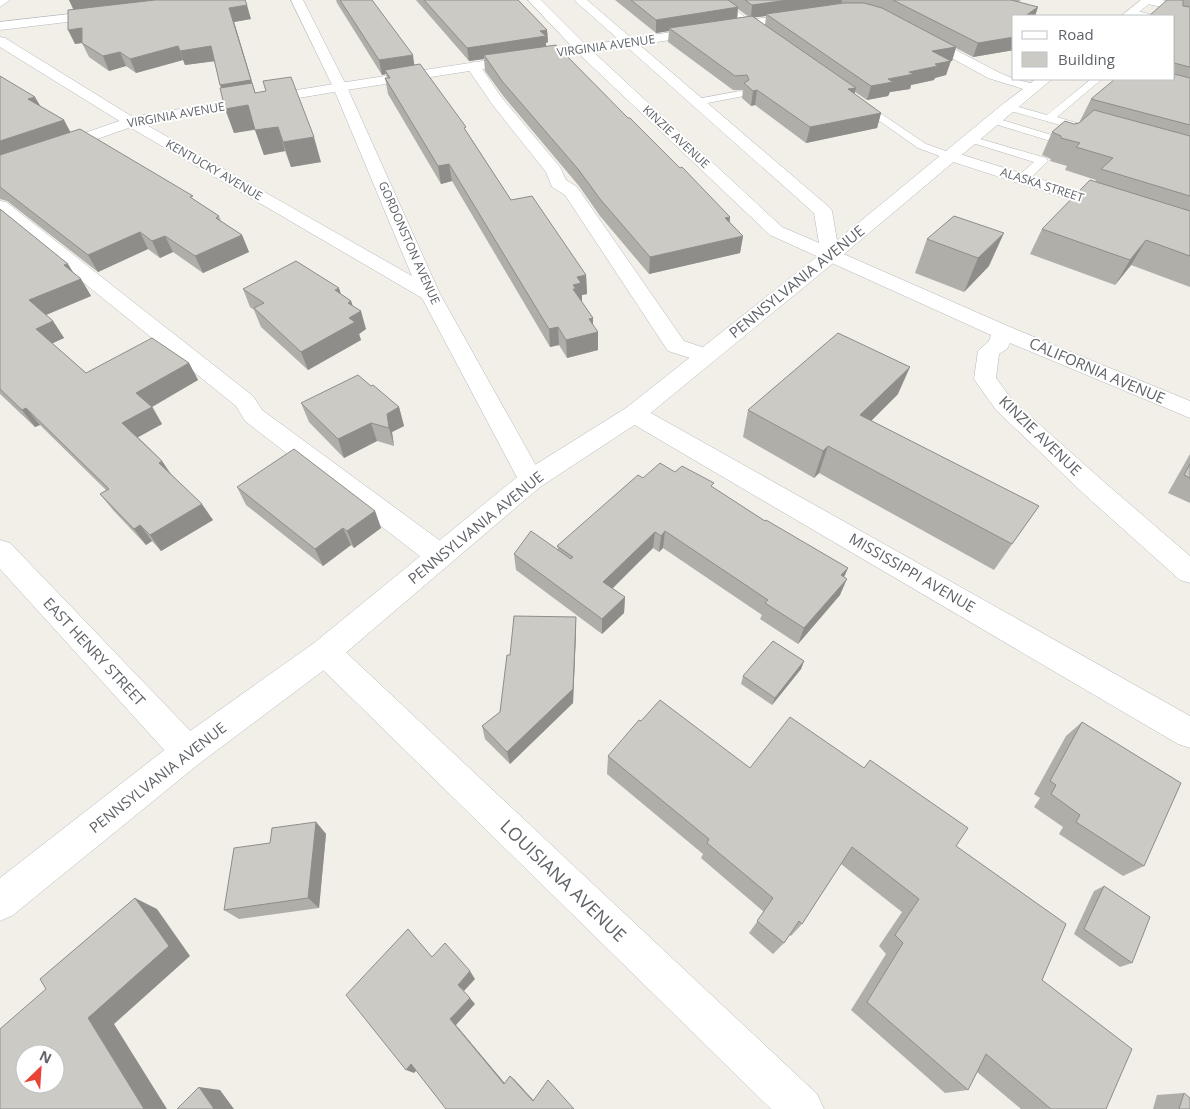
<svg xmlns="http://www.w3.org/2000/svg" width="1190" height="1109" viewBox="0 0 1190 1109" font-family="'Open Sans',sans-serif">
<style>
.lines{fill:none;stroke-linecap:round;stroke-linejoin:round}
.service-casing{stroke:#b5b8bc;stroke-width:1}
.minor-casing{stroke:#b5b8bc;stroke-width:1}
.tertiary-casing{stroke:#b5b8bc;stroke-width:1}
.secondary-casing{stroke:#b6babf;stroke-width:1}
.service{fill:#fff;fill-rule:evenodd}
.minor{fill:#fff;fill-rule:evenodd}
.tertiary{fill:#fff;fill-rule:evenodd}
.secondary{fill:#fff;fill-rule:evenodd}
.wall{fill:#afaea9;fill-rule:evenodd}
.shaded-wall{fill:#8f8d8a}
.building{fill:#cccac5;stroke:#8f8d8a;fill-rule:evenodd}
.labels{text-anchor:middle;stroke-width:4;stroke-linejoin:round;paint-order:stroke}
.far-street-label{font-size:12px;fill:#5f6368;stroke:#fff}
.street-label{font-size:15px;fill:#5f6368;stroke:#fff}
.near-street-label{font-size:18px;fill:#5f6368;stroke:#fff}
</style>
<rect width="100%" height="100%" fill="#f1efe8"/>
<g class="lines">
<g class="service-casing">
<g id="service">
<polygon points="712,0 722,0 768,34 766,36 760,36"/>
<polygon points="1131,10 1150,14 1151,16 1128,15 1127,13"/>
<polygon points="1091,79 1102,79 1057,117 1093,128 1095,130 1093,132 1085,132 1004,109 1003,107 1008,104 1047,115"/>
<polygon points="740,91 744,92 745,94 744,96 697,105 692,102 697,99"/>
<polygon points="858,98 926,144 954,154 956,156 950,160 918,148 854,103 853,101"/>
<polygon points="992,117 1062,138 1069,131 1077,131 1079,133 1068,144 1064,145 988,122 987,120"/>
<polygon points="970,136 1046,158 1048,161 1026,182 1018,182 1016,179 1018,176 1034,162 966,141 964,139"/>
</g>
</g>
<g class="minor-casing">
<g id="minor">
<polygon points="0,0 10,0 0,7"/>
<polygon points="291,0 303,0 347,87 440,294 544,480 540,487 531,489 522,487 422,298 126,125 0,47 0,37 5,38 136,119 412,276 333,87"/>
<polygon points="528,0 541,0 588,47 782,227 819,243 814,213 574,0 587,0 829,207 832,211 839,252 1010,327 1190,401 1190,418 1010,343 1007,349 999,354 996,378 1012,400 1103,481 1190,556 1190,583 1180,580 1085,495 996,410 974,379 978,351 989,341 991,335 770,235 578,53"/>
<polygon points="1142,0 1161,0 1190,5 1190,13 1143,3"/>
<polygon points="105,10 109,11 111,14 109,17 0,30 0,22"/>
<polygon points="473,62 478,63 502,98 560,167 566,180 577,187 684,341 714,351 717,356 714,361 706,363 668,351 565,195 552,187 546,172 492,104 466,66"/>
<polygon points="950,151 1117,203 1120,207 1117,211 1111,212 1105,211 944,159 942,156 944,153"/>
<polygon points="0,201 6,202 253,396 262,410 450,548 454,556 450,564 440,567 430,564 245,421 236,406 0,215"/>
<polygon points="0,540 10,543 200,741 205,752 200,763 188,768 176,763 0,569"/>
<polygon points="325,639 336,643 817,1094 824,1109 771,1109 314,661 310,652 314,643"/>
</g>
</g>
<g class="tertiary-casing">
<g id="tertiary">
<polygon points="802,12 806,13 808,16 806,19 340,91 134,126 0,173 0,162 131,117 340,83"/>
<polygon points="921,32 998,72 1014,79 1038,85 1040,88 1038,91 1033,92 988,78 917,39 915,36 917,33"/>
<polygon points="634,406 642,408 1190,716 1190,748 1178,744 626,420 622,414 626,408"/>
</g>
</g>
<g class="secondary-casing">
<g id="secondary">
<polygon points="1141,0 1154,0 1134,16 1121,16"/>
<polygon points="1036,79 1052,79 837,260 642,420 540,487 336,661 200,763 13,915 0,921 0,878 176,741 314,643 522,473 626,408 823,252 1003,104"/>
</g>
</g>
<use href="#service" class="service"/>
<use href="#minor" class="minor"/>
<use href="#tertiary" class="tertiary"/>
<use href="#secondary" class="secondary"/>
</g>
<g class="wall">
<polygon points="69,0 251,19 234,22 255,93 321,162 291,167 285,151 264,155 255,130 234,133 214,61 185,65 183,60 136,73 126,66 109,71 89,57 82,43 75,44 73,9"/>
<polygon points="336,0 372,0 414,65 467,132 511,200 586,275 587,294 582,295 582,302 593,325 598,350 567,358 559,345 550,347 452,181 441,184 388,94 385,78 387,78 386,74 382,75 337,3"/>
<polygon points="416,0 518,0 547,30 548,42 546,43 546,46 628,118 730,217 730,222 743,236 740,253 649,274 600,216 579,186 504,97 485,71 484,59 469,61"/>
<path d="M 615,0 L 1021,0 L 1018,2 L 1038,7 L 1035,16 L 1014,16 L 1014,50 L 973,57 L 956,48 L 952,61 L 950,61 L 946,75 L 935,78 L 934,80 L 911,85 L 910,89 L 890,92 L 888,96 L 867,100 L 855,92 L 854,94 L 881,113 L 877,128 L 806,143 L 755,105 L 751,106 L 742,98 L 743,90 L 733,90 L 668,42 L 669,31 L 656,33 ZM 738,9 L 749,17 L 737,18 ZM 766,16 L 765,25 L 754,17 Z"/>
<polygon points="1167,0 1190,0 1190,287 1131,265 1115,285 1030,254 1042,229 1095,182 1096,180 1065,170 1067,166 1050,161 1051,159 1042,155 1052,132 1074,124 1079,123 1091,99 1174,79 1174,16"/>
<polygon points="0,76 41,107 64,120 70,132 194,200 219,216 221,221 242,235 249,252 203,273 173,252 160,258 148,249 98,272 7,201 0,199"/>
<polygon points="0,209 81,279 91,296 46,315 53,321 64,338 52,343 86,373 189,363 198,380 152,406 162,424 138,437 162,461 171,474 213,520 161,551 152,541 146,545 113,510 100,494 106,490 40,425 35,427 0,394"/>
<polygon points="954,216 989,266 964,292 915,273 927,239"/>
<polygon points="243,289 341,294 351,301 353,306 366,329 359,334 361,340 308,370 261,327 254,310 250,307"/>
<polygon points="371,386 399,407 404,426 392,432 394,446 377,441 344,458 309,422 301,403"/>
<polygon points="898,394 871,421 1039,506 994,570 819,473 814,478 743,437 748,410"/>
<polygon points="1190,454 1190,503 1168,493"/>
<polygon points="675,472 713,488 765,521 848,568 844,577 840,595 798,644 760,619 762,615 663,548 659,552 653,548 612,588 625,597 624,613 602,634 516,570 514,554 558,549 557,546 643,478"/>
<polygon points="237,487 375,511 381,528 354,548 351,545 323,566 246,505"/>
<polygon points="576,617 576,631 573,703 510,764 485,739 482,726 500,712 510,655"/>
<polygon points="804,661 801,669 772,705 741,684 743,676"/>
<polygon points="1082,722 1144,866 1123,876 1059,834 1063,827 1034,807 1040,798 1034,794 1066,736"/>
<polygon points="608,756 750,768 956,846 1042,980 1106,1109 1021,1109 977,1072 968,1090 945,1093 851,1010 886,954 879,946 902,912 841,864 802,924 791,936 790,935 784,943 773,954 749,933 764,912 701,858 703,854 607,774"/>
<polygon points="316,822 326,834 319,908 239,919 224,910 270,843"/>
<polygon points="1104,886 1132,963 1120,967 1074,934 1094,891"/>
<polygon points="1184,1093 1190,1109 1153,1109 1157,1095"/>
</g>
<g class="shaded-wall">
<polygon points="69,0 177,0 75,12"/>
<polygon points="788,0 842,0 841,4 766,14 766,16 751,18 752,5"/>
<polygon points="247,5 251,19 234,22 256,95 225,100 220,85 229,8"/>
<polygon points="738,7 737,20 669,28 669,31 656,33 656,20"/>
<polygon points="1038,7 1035,16 1025,16"/>
<polygon points="82,28 88,42 75,44 68,30"/>
<polygon points="547,30 548,42 546,43 546,49 484,55 484,59 469,61 467,48 540,31"/>
<polygon points="1014,37 1014,50 973,57 978,43"/>
<polygon points="178,46 183,60 136,73 130,59"/>
<polygon points="211,46 216,61 185,65 180,51"/>
<polygon points="956,47 952,61 928,65 932,51"/>
<polygon points="120,52 126,66 109,71 103,56"/>
<polygon points="413,55 415,70 385,70 386,74 382,75 379,60"/>
<polygon points="951,61 946,75 935,78 934,80 911,85 910,89 890,92 888,96 867,100 871,86 909,72 935,64"/>
<polygon points="856,88 852,103 848,89"/>
<polygon points="757,90 755,105 751,106 753,91"/>
<polygon points="35,97 44,112 28,99"/>
<polygon points="248,105 256,129 234,133 225,109"/>
<polygon points="881,113 877,128 806,143 810,127"/>
<polygon points="64,120 72,135 0,160 0,141"/>
<polygon points="278,127 285,151 264,155 255,130"/>
<polygon points="314,137 321,162 291,167 283,142"/>
<polygon points="449,164 452,181 441,184 438,166"/>
<polygon points="730,217 728,234 725,218"/>
<polygon points="140,232 148,249 98,272 88,255"/>
<polygon points="1004,233 989,266 964,292 978,258"/>
<polygon points="242,235 249,252 203,273 195,256"/>
<polygon points="165,236 173,252 160,258 152,241"/>
<polygon points="743,236 740,253 649,274 650,257"/>
<polygon points="1146,240 1131,265 1115,285 1130,260"/>
<polygon points="68,264 78,280 81,279 91,296 41,317 29,300 64,265"/>
<polygon points="586,275 587,294 582,295 582,302 574,308 573,285 577,277"/>
<polygon points="339,288 345,306 335,290"/>
<polygon points="351,301 355,314 361,311 366,329 359,334 361,340 308,370 301,352 349,318 348,303"/>
<polygon points="593,318 593,333 598,332 598,350 567,358 566,340 589,319"/>
<polygon points="53,321 64,338 47,346 36,329"/>
<polygon points="558,327 559,345 550,347 549,329"/>
<polygon points="189,363 198,380 147,410 152,407 162,424 133,440 122,423 136,393"/>
<polygon points="910,367 898,394 850,442 860,415"/>
<polygon points="399,407 404,426 392,432 394,446 389,428 387,414"/>
<polygon points="26,408 40,425 35,427 22,410"/>
<polygon points="371,423 377,441 344,458 338,439"/>
<polygon points="828,446 819,473 814,478 823,451"/>
<polygon points="162,461 173,478 159,463"/>
<polygon points="202,504 213,520 161,551 150,535"/>
<polygon points="375,511 381,528 354,548 347,531"/>
<polygon points="140,525 152,541 146,545 134,529"/>
<polygon points="343,528 351,545 323,566 315,549"/>
<polygon points="665,531 663,548 659,552 661,536"/>
<polygon points="655,532 653,548 603,598 603,582"/>
<polygon points="848,568 841,584 841,575"/>
<polygon points="847,579 840,595 798,644 804,628"/>
<polygon points="625,597 624,613 602,634 602,619"/>
<polygon points="576,617 576,631 573,703 510,764 507,752"/>
<polygon points="804,661 801,669 772,705 775,698"/>
<polygon points="316,822 326,834 319,908 308,898"/>
<polygon points="135,898 157,909 190,956 114,1024 167,1109 144,1109 88,1018"/>
<polygon points="470,971 475,979 464,991 458,985"/>
<polygon points="470,998 475,1004 456,1025 508,1087 504,1084 450,1019"/>
<polygon points="411,1064 419,1068 414,1073 406,1070"/>
<polygon points="510,1076 514,1079 536,1103 533,1101"/>
<polygon points="199,1087 220,1090 234,1109 214,1109"/>
</g>
<g class="building">
<polygon points="155,0 245,0 247,5 229,8 251,80 220,85 211,46 180,51 178,46 130,59 120,52 103,56 82,43 82,28 68,30 68,10"/>
<polygon points="340,0 372,0 413,55 379,60"/>
<polygon points="424,0 518,0 547,30 540,31 546,36 467,48"/>
<polygon points="631,0 728,0 738,7 656,20"/>
<polygon points="745,0 788,0 752,5"/>
<polygon points="893,0 1011,0 1038,7 1025,16 1014,16 1014,37 978,43"/>
<polygon points="1167,0 1183,0 1183,6 1190,7 1190,67 1174,63 1174,16 1149,16"/>
<polygon points="844,3 864,3 882,8 956,47 932,51 951,61 935,64 938,66 909,72 914,74 888,79 893,82 871,86 766,14"/>
<polygon points="752,16 856,88 848,89 881,113 810,127 757,90 753,91 744,83 749,80 747,75 735,76 669,28"/>
<polygon points="556,45 628,118 630,118 680,168 682,167 730,217 725,218 743,236 650,257 600,199 578,169 502,81 484,55"/>
<polygon points="420,64 466,127 464,128 511,200 532,196 586,275 577,277 581,283 573,285 576,289 573,289 593,318 589,319 598,332 566,340 558,327 549,329 449,164 438,166 385,78 390,78 385,70"/>
<polygon points="1174,74 1190,78 1190,125 1091,99 1115,79 1174,79"/>
<polygon points="0,76 35,97 28,99 64,120 0,141"/>
<polygon points="291,77 314,137 283,142 278,127 255,130 248,105 225,109 220,88 252,83 255,93 266,91 263,81"/>
<polygon points="1094,110 1190,136 1190,196 1101,169 1113,158 1076,147 1080,143 1061,138 1061,136 1052,132 1065,121 1074,124 1079,123"/>
<polygon points="80,129 193,196 190,197 219,216 216,218 242,235 195,256 165,236 152,241 140,232 88,255 0,187 0,155"/>
<polygon points="1090,180 1190,211 1190,256 1146,240 1130,260 1042,229"/>
<polygon points="0,209 68,264 64,265 81,279 29,300 53,321 36,329 86,373 152,338 189,363 136,393 152,407 122,423 162,461 159,463 202,504 150,535 140,525 134,529 100,494 109,489 26,408 22,410 0,389"/>
<polygon points="954,216 1004,233 978,258 927,239"/>
<polygon points="296,261 339,288 335,290 351,301 348,303 361,311 349,318 355,322 301,352 254,308 264,303 243,289"/>
<polygon points="838,333 910,367 860,415 1039,506 1012,544 828,446 823,451 748,410"/>
<polygon points="358,375 371,386 373,385 399,407 387,414 389,428 371,423 338,439 301,403"/>
<polygon points="294,449 375,511 347,531 343,528 315,549 237,487"/>
<polygon points="660,463 675,472 682,466 714,483 711,486 765,521 766,520 848,568 841,575 847,579 804,628 765,603 768,600 665,531 661,536 655,532 603,582 625,597 602,619 514,554 531,531 571,559 573,557 557,546 638,475 643,478"/>
<polygon points="1190,464 1190,478 1184,475"/>
<polygon points="514,616 576,617 573,689 507,752 482,726 500,712 507,655 510,655"/>
<polygon points="773,641 804,661 775,698 743,676"/>
<polygon points="660,700 750,768 790,717 864,768 870,760 968,828 956,846 1066,924 1042,980 1132,1049 1106,1109 1051,1109 986,1054 968,1090 867,1002 903,943 895,935 919,899 852,847 802,924 799,921 784,943 757,921 773,898 707,843 709,839 608,756 639,720 641,721"/>
<polygon points="1082,722 1181,783 1144,866 1076,822 1080,815 1051,794 1056,785 1050,781"/>
<polygon points="316,822 308,898 224,910 234,848 270,843 272,828"/>
<polygon points="1104,886 1150,917 1132,963 1084,929"/>
<path d="M 135,898 L 169,946 L 88,1018 L 144,1109 L 0,1109 L 0,1029 L 46,989 L 40,979 ZM 25,1054 L 55,1054 L 55,1084 L 25,1084 Z"/>
<polygon points="408,929 432,957 445,943 470,971 458,985 470,998 450,1019 504,1084 510,1076 533,1101 548,1080 574,1109 446,1109 411,1064 406,1070 346,995"/>
<polygon points="199,1087 214,1109 177,1109"/>
<polygon points="1184,1093 1190,1098 1190,1109 1179,1109"/>
</g>
<g class="labels">
<g class="far-street-label">
<text transform="translate(606 46) rotate(-8)" y="4">VIRGINIA AVENUE</text>
<text transform="translate(176 115) rotate(-10)" y="4">VIRGINIA AVENUE</text>
<text transform="translate(676 137) rotate(43)" y="4">KINZIE AVENUE</text>
<text transform="translate(214 170) rotate(30)" y="4">KENTUCKY AVENUE</text>
<text transform="translate(1042 185) rotate(18)" y="4">ALASKA STREET</text>
<text transform="translate(409 243) rotate(66)" y="4">GORDONSTON AVENUE</text>
</g>
<g class="street-label">
<text transform="translate(797 282) rotate(-39)" y="5">PENNSYLVANIA AVENUE</text>
<text transform="translate(1097 371) rotate(23)" y="5">CALIFORNIA AVENUE</text>
<text transform="translate(1040 436) rotate(44)" y="5">KINZIE AVENUE</text>
<text transform="translate(476 528) rotate(-39)" y="5">PENNSYLVANIA AVENUE</text>
<text transform="translate(912 573) rotate(30)" y="5">MISSISSIPPI AVENUE</text>
<text transform="translate(94 652) rotate(47)" y="5">EAST HENRY STREET</text>
<text transform="translate(158 778) rotate(-38)" y="5">PENNSYLVANIA AVENUE</text>
</g>
<g class="near-street-label">
<text transform="translate(563 881) rotate(44)" y="6">LOUISIANA AVENUE</text>
</g>
</g>
<rect x="1012" y="15" width="162" height="65" fill="#ffffff" stroke="#bfc1c3"/>
<rect x="1022" y="31" width="25" height="8" fill="#ffffff" stroke="#bfc1c3"/>
<text x="1058" y="40" font-size="15" fill="#5f6368">Road</text>
<rect x="1022" y="52" width="25" height="15" fill="#cccac5" stroke="#bfc1c3"/>
<text x="1058" y="65" font-size="15" fill="#5f6368">Building</text>
<g transform="translate(40 1069) rotate(25)"><circle r="24" fill="#ffffff" stroke="#bfc1c3"/>
<path d="M0-4L9 19L0 12L-9 19Z" fill="#ea4335"/>
<text y="-8" font-size="14" font-weight="bold" text-anchor="middle" fill="#5f6368">N</text>
</g>
</svg>
